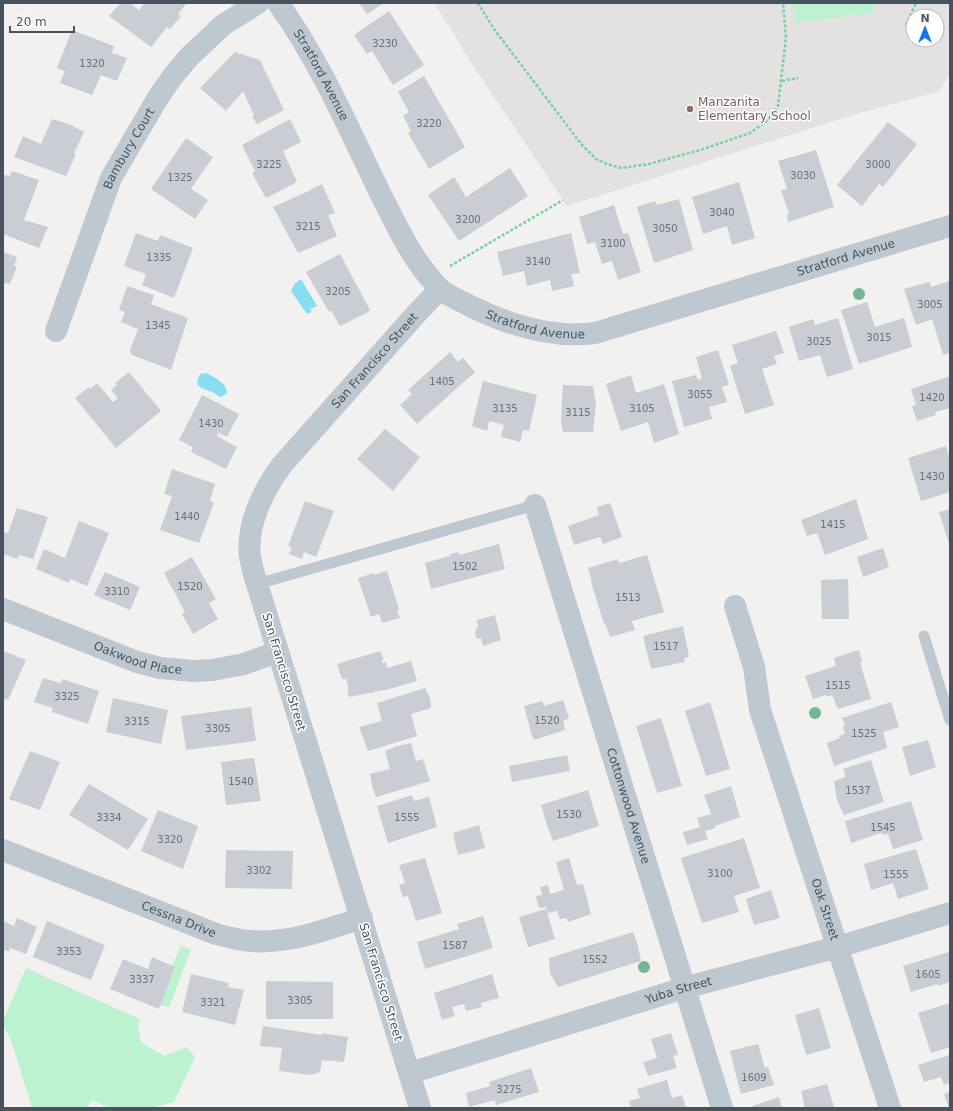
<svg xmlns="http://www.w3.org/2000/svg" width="953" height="1111" viewBox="0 0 953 1111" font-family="'DejaVu Sans',sans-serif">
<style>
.education{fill:#e4e1e2;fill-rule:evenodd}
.green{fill:#bdf2d0}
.water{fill:#88def1}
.building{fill:#cacdd3}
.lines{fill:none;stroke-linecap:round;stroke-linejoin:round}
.path{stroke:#73d2a1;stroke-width:2.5;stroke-dasharray:3 2;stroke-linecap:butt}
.service{stroke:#bdc8d0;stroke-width:11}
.minor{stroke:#bdc8d0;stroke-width:22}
.tree{fill:#77b694}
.education-dot{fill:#8d6e63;stroke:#fff;stroke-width:1.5}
.labels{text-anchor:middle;stroke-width:3;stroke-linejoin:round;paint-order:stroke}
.number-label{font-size:10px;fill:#68727c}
.street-label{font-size:12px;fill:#47545f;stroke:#fff}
.education-label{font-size:12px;fill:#785e54;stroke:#fff;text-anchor:start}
</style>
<rect width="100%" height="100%" fill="#f3f0f0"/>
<path class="education" d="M 434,3 L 950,3 L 950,73 L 940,91 L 853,115 L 567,206 L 462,49 L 463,48 ZM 913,16 L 937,16 L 937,40 L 913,40 Z"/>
<g class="green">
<polygon points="793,3 875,3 876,12 795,23"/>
<polygon points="181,946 191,950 169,1007 160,1005 175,968 172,966"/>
<polygon points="26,968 140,1019 138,1028 141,1042 164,1056 187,1047 195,1057 174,1102 152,1108 109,1108 93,1100 86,1108 32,1108 11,1040 3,1025 3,1021"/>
</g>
<g class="water">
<polygon points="301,279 317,306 310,309 312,312 307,314 291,291 295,283"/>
<path d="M 206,373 C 214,377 227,383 227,393 L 221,397 C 217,396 215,393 212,392 C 203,388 192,388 200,374 Z"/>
</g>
<g class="building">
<polygon points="121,3 130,3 139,10 145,3 187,3 178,14 181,16 170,29 167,27 151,47 109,16"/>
<polygon points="359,3 384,3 367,14"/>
<polygon points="389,11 424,65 393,85 372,51 367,54 354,35"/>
<polygon points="72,30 114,46 112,53 127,58 117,81 101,75 92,95 60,83 65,71 57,68"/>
<polygon points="235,52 260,60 284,110 257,124 252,116 254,115 243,91 226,111 200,88"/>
<polygon points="424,76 465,147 429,169 408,133 411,131 403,116 409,112 398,92"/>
<polygon points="52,119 69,124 84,132 74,153 76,154 66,176 14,157 23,136 41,144"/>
<polygon points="290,119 301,142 283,151 297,182 266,198 252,173 255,171 242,145"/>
<polygon points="888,122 917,144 883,187 879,184 862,206 837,185"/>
<polygon points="186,138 213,157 191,189 208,200 195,219 151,189"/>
<polygon points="816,150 834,207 788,222 787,215 789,214 781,190 787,189 778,161"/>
<polygon points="510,168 528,196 459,241 428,195 454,177 466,197"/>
<polygon points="12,171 39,180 24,220 48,227 39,248 3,234 3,175 10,176"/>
<polygon points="739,182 755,238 732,245 727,226 703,234 692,197"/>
<polygon points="322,184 335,213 328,215 337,236 298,253 273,207 311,190 311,189"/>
<polygon points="679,199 693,250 654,263 637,207 655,201 657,205"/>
<polygon points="614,205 623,234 628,233 641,272 618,280 612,261 602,264 595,242 587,244 579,217"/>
<polygon points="136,233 158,241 160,235 193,248 174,298 142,285 146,274 124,266"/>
<polygon points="571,233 580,273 571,274 574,286 552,291 550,280 527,286 524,271 503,276 497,252"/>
<polygon points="3,252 17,257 14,266 17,267 10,284 5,283 3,287"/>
<polygon points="340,254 370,310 368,312 340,326 331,310 329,312 306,272"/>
<polygon points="950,281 950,353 943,355 932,319 916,325 904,289 929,282 931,287"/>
<polygon points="127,286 154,295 151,304 188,318 171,370 132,355 130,350 138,329 121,322 125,312 119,310"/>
<polygon points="867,302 875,327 904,318 912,347 859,364 841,310"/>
<polygon points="838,318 853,369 827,377 820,355 799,361 789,327 813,319 815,325"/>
<polygon points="776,331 784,353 774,356 777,364 762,369 774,405 745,414 730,366 738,363 732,345"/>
<polygon points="718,350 729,385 722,387 727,402 709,407 712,419 684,427 672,381 696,375 698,380 702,378 696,357"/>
<polygon points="450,352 458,362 463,358 475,372 417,424 400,405 412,394 408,390"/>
<polygon points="129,372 161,411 116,448 75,398 89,387 90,389 97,383 113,402 118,398 111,390 117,385 115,383"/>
<polygon points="631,375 636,393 664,384 679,434 654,443 648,422 621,431 606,384"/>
<polygon points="950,376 950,408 935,412 936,415 917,421 912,406 916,405 911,389"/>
<polygon points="483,381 537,395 529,431 523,430 520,442 501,437 504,425 489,421 487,431 472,426"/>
<polygon points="563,385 593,386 596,405 593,432 563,432 561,420"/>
<polygon points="202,395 239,414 227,437 218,432 217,436 237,447 226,469 191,452 193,447 179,440"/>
<polygon points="385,429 420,457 393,491 357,459"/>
<polygon points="946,446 950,460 950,492 921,501 908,458"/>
<polygon points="172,469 215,484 210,501 214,503 199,543 160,530 172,496 164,494"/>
<polygon points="856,499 868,539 825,555 817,533 807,536 801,520"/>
<polygon points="305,501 334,511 316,557 304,552 302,559 289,554 292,548 288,546"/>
<polygon points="610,503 622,537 603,544 600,537 574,545 568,526 599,515 597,507"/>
<polygon points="17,508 48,517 33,559 19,555 18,559 3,554 3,532 8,533"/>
<polygon points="950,509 950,547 939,512"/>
<polygon points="79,521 109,533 87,586 70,579 69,583 36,569 44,549 65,558"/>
<polygon points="499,544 505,569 431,589 425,563 450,556 450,554 459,552 459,555"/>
<polygon points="883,548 889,567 863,577 857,557"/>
<polygon points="647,555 664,612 632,621 635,630 610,637 605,623 604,624 591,582 592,582 588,568 618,559 619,563"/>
<polygon points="192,557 216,599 209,603 218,619 193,634 182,614 185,612 164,573"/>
<polygon points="387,571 399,609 397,610 400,618 382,623 379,614 371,617 358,578 374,573 374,575"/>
<polygon points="105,572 140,587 130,610 94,595"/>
<polygon points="848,579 849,619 822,619 821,580"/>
<polygon points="495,615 501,640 483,646 481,638 477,639 475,634 476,629 478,628 477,620"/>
<polygon points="683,626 689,657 684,658 685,662 651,669 643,636"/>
<polygon points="859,650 862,662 860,662 871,699 838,709 832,695 827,697 826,695 813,699 805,676 836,666 834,658"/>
<polygon points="3,651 26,660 8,700 3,698"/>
<polygon points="380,651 383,658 382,663 386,662 387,668 411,661 417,681 382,691 382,690 371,693 369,693 350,697 348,694 348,686 346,679 342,679 337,664"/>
<polygon points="43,678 61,683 62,679 99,691 88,724 52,712 53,708 34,702"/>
<polygon points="425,688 430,698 431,708 411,714 417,736 368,751 359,727 382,721 377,703"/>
<polygon points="113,698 168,710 161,744 106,732"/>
<polygon points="563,700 569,718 568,719 563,721 565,730 534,740 532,736 524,706 542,701 544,706"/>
<polygon points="710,702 730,769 706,776 685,711"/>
<polygon points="891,702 899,727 883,732 887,748 834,766 827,743 840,738 839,736 845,734 843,727 845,726 842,718"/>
<polygon points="251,707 256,741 186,750 181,716"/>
<polygon points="661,718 682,786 657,793 636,726"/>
<polygon points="928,740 936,767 910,776 902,747"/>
<polygon points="411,743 416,761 423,759 430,781 376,797 372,786 370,774 390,769 385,751 397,746"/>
<polygon points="30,751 60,762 40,810 9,799"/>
<polygon points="567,755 570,771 512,782 509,766"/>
<polygon points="254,758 261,801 226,805 221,762"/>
<polygon points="871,760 884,802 844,815 837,800 834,781 846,777 843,769"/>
<polygon points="89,784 148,819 128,850 69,815"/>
<polygon points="731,786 740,817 715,826 715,828 705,831 708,839 687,845 683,832 700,827 697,818 711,814 704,795"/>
<polygon points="588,790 599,826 553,841 546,822 541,805"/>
<polygon points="412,795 414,801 429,797 437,827 388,843 377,806"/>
<polygon points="911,801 923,840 893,849 888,834 884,835 881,833 851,843 845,821"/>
<polygon points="158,810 198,826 183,869 141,851"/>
<polygon points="479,825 485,848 458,855 453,833"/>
<polygon points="744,838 760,888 734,896 739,912 702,923 681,858"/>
<polygon points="916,849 929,889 898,899 893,883 871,890 864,864"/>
<polygon points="226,850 293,851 292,889 225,888"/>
<polygon points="425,858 442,913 416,921 408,896 403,897 399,885 405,883 399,865"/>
<polygon points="569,858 577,885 583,884 591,914 568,922 566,918 560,919 557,911 548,913 546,907 539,908 536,896 542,895 540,887 548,885 550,894 564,890 556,862"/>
<polygon points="771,890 780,918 754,925 746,899"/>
<polygon points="546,909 555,939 528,947 519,917"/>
<polygon points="483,916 493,948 425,969 417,942 459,929 457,924"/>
<polygon points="17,918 37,927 26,954 10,948 9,952 3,949 3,921 14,926"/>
<polygon points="47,921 105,945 91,980 33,957"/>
<polygon points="633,932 638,946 641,961 558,987 550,973 549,958"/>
<polygon points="949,952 950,955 950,982 938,986 937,984 911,992 903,966"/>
<polygon points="152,957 175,967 159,1009 110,989 123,959 148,969"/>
<polygon points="191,974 229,983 228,987 244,990 235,1025 182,1012"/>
<polygon points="492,974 499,998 481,1003 482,1007 466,1011 464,1004 452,1007 455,1016 442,1020 434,993"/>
<polygon points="266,981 333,982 333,1019 266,1019"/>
<polygon points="950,1003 950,1047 931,1053 918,1013"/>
<polygon points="819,1008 831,1048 806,1055 795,1015"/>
<polygon points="263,1026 322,1035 322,1033 348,1037 344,1062 322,1060 320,1072 311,1075 279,1071 282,1048 260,1046"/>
<polygon points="671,1033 678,1055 673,1056 677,1068 648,1076 643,1062 657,1058 651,1039"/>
<polygon points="758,1044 765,1068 768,1067 774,1085 741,1094 730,1051"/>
<polygon points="950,1055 950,1083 944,1085 941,1077 924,1082 918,1065"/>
<polygon points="531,1068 539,1092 496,1105 495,1100 469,1107 466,1093 490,1086 489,1082"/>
<polygon points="667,1080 672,1098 682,1095 686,1108 631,1108 629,1101 640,1098 637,1089"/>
<polygon points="827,1084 834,1107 805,1108 801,1091"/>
<polygon points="950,1092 950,1108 949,1108 944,1094"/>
<polygon points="779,1097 782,1108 753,1108 752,1106"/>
</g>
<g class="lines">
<g class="path">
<polyline points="478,3 494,29 582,145 596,159 607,164 621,168 649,164 700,150 750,133 768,120 778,106 786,37 783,3"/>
<polyline points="906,25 916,3"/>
<polyline points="782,81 798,78"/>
<polyline points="450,266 563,200"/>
</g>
<g class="service">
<polyline points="257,584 535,505"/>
<polyline points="924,636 950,720"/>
</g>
<g class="minor">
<path id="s1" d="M 278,3 C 319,60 349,129 380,193 C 395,222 409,254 431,279 C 434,282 437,287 441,290 C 449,296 461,301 470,306 C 509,325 552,339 595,333 L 950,226"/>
<path id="s2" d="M 56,331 L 111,178 L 159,96 L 173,76 L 189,57 L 223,25 L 258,3"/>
<path id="s3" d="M 535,505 L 722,1108"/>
<path id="s4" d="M 735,606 L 754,667 L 760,710 L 890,1108"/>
<path id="s5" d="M 3,609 L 137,662 L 160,668 L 193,671 L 213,670 L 244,664 L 277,652"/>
<path id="s6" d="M 3,850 L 216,934 C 227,937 238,940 250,941 C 289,944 325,930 362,918"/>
<path id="s7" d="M 410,1073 L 684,988 L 838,947 L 950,913"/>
<path id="s8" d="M 420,1108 L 257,584 C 254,576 252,566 250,557 C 246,525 263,491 281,466 L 417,313 L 440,289"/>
</g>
</g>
<g class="tree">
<circle cx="859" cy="294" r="6"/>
<circle cx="815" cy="713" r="6"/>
<circle cx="644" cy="967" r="6"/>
</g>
<circle class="education-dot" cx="690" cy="109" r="4"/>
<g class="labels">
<g class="number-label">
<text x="385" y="47">3230</text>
<text x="92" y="67">1320</text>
<text x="429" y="127">3220</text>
<text x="269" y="168">3225</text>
<text x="878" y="168">3000</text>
<text x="803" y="179">3030</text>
<text x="180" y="181">1325</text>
<text x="722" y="216">3040</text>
<text x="468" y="223">3200</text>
<text x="308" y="230">3215</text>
<text x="665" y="232">3050</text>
<text x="613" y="247">3100</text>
<text x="159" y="261">1335</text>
<text x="538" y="265">3140</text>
<text x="338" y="295">3205</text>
<text x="930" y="308">3005</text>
<text x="158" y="329">1345</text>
<text x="879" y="341">3015</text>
<text x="819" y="345">3025</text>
<text x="442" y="385">1405</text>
<text x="700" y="398">3055</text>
<text x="932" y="401">1420</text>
<text x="505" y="412">3135</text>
<text x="642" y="412">3105</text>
<text x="578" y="416">3115</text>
<text x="211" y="427">1430</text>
<text x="932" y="480">1430</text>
<text x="187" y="520">1440</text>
<text x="833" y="528">1415</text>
<text x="465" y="570">1502</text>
<text x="190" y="590">1520</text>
<text x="117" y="595">3310</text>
<text x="628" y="601">1513</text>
<text x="666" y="650">1517</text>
<text x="838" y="689">1515</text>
<text x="67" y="700">3325</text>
<text x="547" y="724">1520</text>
<text x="137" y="725">3315</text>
<text x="218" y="732">3305</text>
<text x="864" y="737">1525</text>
<text x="241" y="785">1540</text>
<text x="858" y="794">1537</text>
<text x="569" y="818">1530</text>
<text x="109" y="821">3334</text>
<text x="407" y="821">1555</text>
<text x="883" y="831">1545</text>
<text x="170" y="843">3320</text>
<text x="259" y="874">3302</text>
<text x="720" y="877">3100</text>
<text x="896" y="878">1555</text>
<text x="455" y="949">1587</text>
<text x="69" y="955">3353</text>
<text x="595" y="963">1552</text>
<text x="928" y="978">1605</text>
<text x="142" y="983">3337</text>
<text x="300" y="1004">3305</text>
<text x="213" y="1006">3321</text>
<text x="754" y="1081">1609</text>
<text x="509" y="1093">3275</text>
</g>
<g class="street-label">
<text dy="4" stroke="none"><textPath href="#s1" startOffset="84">Stratford Avenue</textPath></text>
<text dy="4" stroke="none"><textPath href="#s2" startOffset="197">Bambury Court</textPath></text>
<text dy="4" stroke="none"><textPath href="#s1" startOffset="756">Stratford Avenue</textPath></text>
<text dy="4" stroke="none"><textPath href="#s1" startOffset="433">Stratford Avenue</textPath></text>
<text dy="4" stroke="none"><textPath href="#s8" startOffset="816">San Francisco Street</textPath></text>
<text dy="4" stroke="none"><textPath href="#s5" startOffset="144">Oakwood Place</textPath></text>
<text transform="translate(284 672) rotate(73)" y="4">San Francisco Street</text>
<text dy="4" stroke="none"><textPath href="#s3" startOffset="315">Cottonwood Avenue</textPath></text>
<text dy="4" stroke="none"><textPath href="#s4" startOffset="317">Oak Street</textPath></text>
<text dy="4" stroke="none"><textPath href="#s6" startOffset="189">Cessna Drive</textPath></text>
<text transform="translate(381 982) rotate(73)" y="4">San Francisco Street</text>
<text dy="4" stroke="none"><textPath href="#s7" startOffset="281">Yuba Street</textPath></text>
</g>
<g class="education-label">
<text x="698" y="106">Manzanita<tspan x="698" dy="14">Elementary School</tspan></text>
</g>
</g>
<rect width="953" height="1111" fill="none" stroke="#47545f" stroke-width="8"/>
<g transform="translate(925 28)"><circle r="19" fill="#ffffff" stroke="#b5bbbf"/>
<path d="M0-3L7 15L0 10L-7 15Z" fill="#1076ed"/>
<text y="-6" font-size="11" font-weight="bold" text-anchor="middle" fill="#47545f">N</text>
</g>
<path d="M10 26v6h64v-6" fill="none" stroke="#47545f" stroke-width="2"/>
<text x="16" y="26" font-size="12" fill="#47545f" stroke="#ffffff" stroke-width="3" paint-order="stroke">20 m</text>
</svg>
